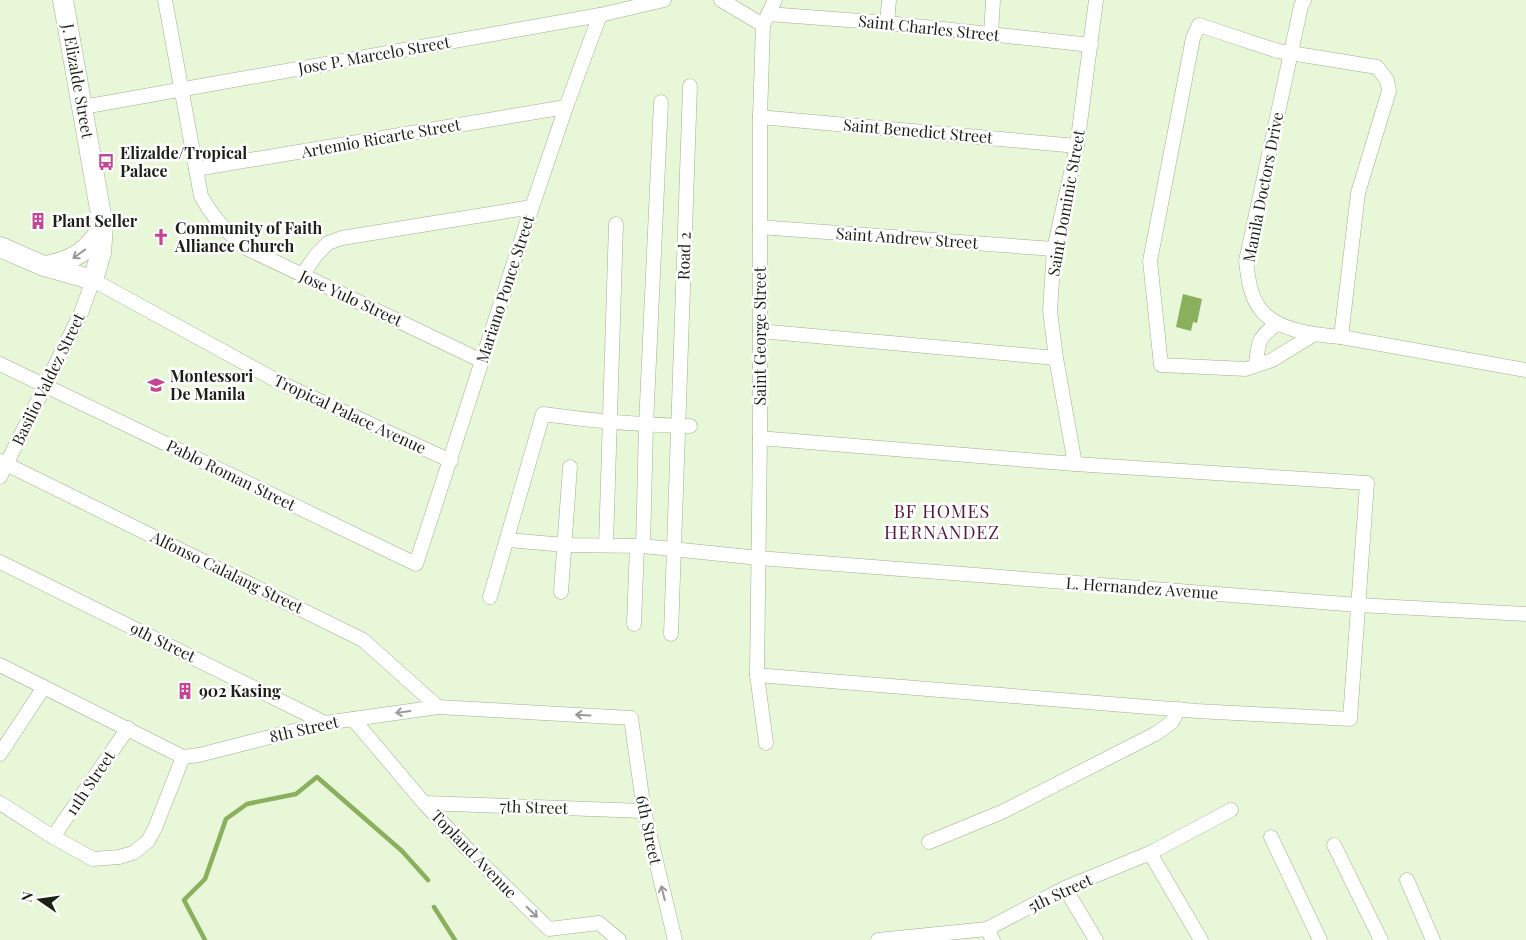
<svg xmlns="http://www.w3.org/2000/svg" width="1526" height="940" viewBox="0 0 1526 940" font-family="'Playfair Display',serif">
<style>
.water{fill:#8aaf5d}
.lines{fill:none;stroke-linecap:round;stroke-linejoin:round}
.stream{stroke:#8aaf5d;stroke-width:4.5}
.street-casing{stroke:#a0af90;stroke-width:15}
.secondary-casing{stroke:#a0af90;stroke-width:21}
.street{stroke:#fff;stroke-width:14}
.secondary{stroke:#fff;stroke-width:20}
.oneway{stroke:#999b96}
.labels{text-anchor:middle;stroke-width:5;stroke-linejoin:round;paint-order:stroke}
.street-label{font-size:16px;fill:#1c2116;stroke:#fff}
.poi-label{font-size:16px;font-weight:bold;fill:#1c2116;stroke:#fff;text-anchor:start}
.neighbourhood-label{font-size:18px;letter-spacing:1px;fill:#55193f;stroke:#fff}
</style>
<rect width="100%" height="100%" fill="#e7f7d7"/>
<polygon class="water" points="1183,294 1202,299 1197,323 1193,322 1191,331 1176,327"/>
<g class="lines">
<g class="stream">
<polyline points="434,907 455,940"/>
<polyline points="205,940 184,900 205,879 226,819 247,804 296,794 317,777 402,851 428,880"/>
</g>
<g class="street-casing">
<g id="street">
<path d="M 165,0 L 201,196 C 213,218 227,232 246,248 L 482,361"/>
<polyline points="721,0 763,25"/>
<path d="M 1304,0 L 1301,6 L 1246,261 C 1248,277 1250,297 1261,310 C 1277,331 1316,335 1341,337 L 1526,370"/>
<polyline points="768,14 887,23 1091,45"/>
<polyline points="887,23 889,0"/>
<polyline points="991,35 993,0"/>
<polyline points="83,107 600,15 664,0"/>
<polyline points="760,117 1077,146"/>
<polyline points="196,169 566,107"/>
<polyline points="760,227 1054,249"/>
<polyline points="302,275 317,254 328,243 342,238 532,207"/>
<polyline points="760,331 1056,358"/>
<polyline points="1313,335 1272,360 1246,369 1161,365 1150,261 1193,38 1199,25 1278,51 1377,67 1387,80 1389,91 1358,193 1341,337"/>
<polyline points="0,364 416,564 532,207 566,107 600,15"/>
<path d="M 1256,365 C 1258,343 1258,337 1277,324"/>
<polyline points="0,461 363,640 438,707"/>
<polyline points="1075,464 1056,358 1050,311 1054,249 1077,146 1096,0"/>
<polyline points="0,477 81,313 93,280 281,383 451,461"/>
<polyline points="507,540 565,545 643,546 759,558 1358,605 1526,614"/>
<polyline points="606,545 616,224"/>
<polyline points="643,546 646,425 661,102"/>
<polyline points="0,562 325,723"/>
<polyline points="561,592 570,467"/>
<path d="M 490,597 L 543,414 C 592,421 640,425 690,426"/>
<polyline points="634,624 637,546"/>
<polyline points="671,634 690,86"/>
<polyline points="0,665 183,757 199,755 325,723 438,707 631,718 644,811 675,940"/>
<polyline points="757,675 1197,711 1350,719 1367,483 1075,464 760,438"/>
<polyline points="353,719 424,803 472,854 549,929 599,923 619,940"/>
<polyline points="766,743 757,675 760,438 760,117 763,25 775,0"/>
<polyline points="0,754 44,687"/>
<polyline points="0,803 53,837 93,859 119,857 133,853 148,841 155,828 183,757"/>
<polyline points="424,803 644,811"/>
<polyline points="53,837 128,728"/>
<polyline points="1271,837 1320,940"/>
<polyline points="929,842 1002,812 1157,733 1172,722 1179,709"/>
<polyline points="1334,845 1381,940"/>
<polyline points="1150,853 1201,940"/>
<polyline points="1407,880 1433,940"/>
<polyline points="1065,888 1096,940"/>
<polyline points="987,929 993,940"/>
<polyline points="878,940 987,929 1065,888 1150,853 1231,810"/>
</g>
</g>
<g class="secondary-casing">
<g id="secondary">
<polyline points="0,247 44,266 93,280 101,253 103,226 63,0"/>
<path d="M 45,266 C 73,261 89,251 103,226"/>
</g>
</g>
<use href="#street" class="street"/>
<use href="#secondary" class="secondary"/>
</g>
<defs><path id="oneway-shaft" d="M-6 0H5M1.5-3L5.5 0L1.5 3" fill="none" stroke-width="1.6" stroke-linecap="round" stroke-linejoin="round" transform="scale(1.25)"/></defs>
<g class="oneway">
<use href="#oneway-shaft" transform="translate(79 254) rotate(144)"/>
<use href="#oneway-shaft" transform="translate(403 712) rotate(172)"/>
<use href="#oneway-shaft" transform="translate(583 715) rotate(-177)"/>
<use href="#oneway-shaft" transform="translate(663 893) rotate(-104)"/>
<use href="#oneway-shaft" transform="translate(532 912) rotate(44)"/>
</g>
<defs>
<g id="bus-bare" transform="scale(1.35)"><path d="M-5-6H5V4H4V6H2V4H-2V6H-4V4H-5ZM-3.5-4V0h7V-4ZM-3.5 1.2v1.5H-2V1.2ZM2 1.2v1.5H3.5V1.2Z" fill="#c34593" stroke="#fff" stroke-width="2.5" paint-order="stroke"/></g>
<g id="building-bare" transform="scale(1.35)"><path d="M-4-6H4V6H1V3H-1V6H-4ZM-2.5-4.3h1.7v1.8h-1.7ZM.8-4.3h1.7v1.8H.8ZM-2.5-1h1.7V.8h-1.7ZM.8-1h1.7V.8H.8Z" fill="#c34593" stroke="#fff" stroke-width="2.5" paint-order="stroke"/></g>
<g id="church-bare" transform="scale(1.35)"><path d="M-1.2-6h2.4v3.5h3.3v2.4h-3.3V6h-2.4V-.1h-3.3v-2.4h3.3Z" fill="#c34593" stroke="#fff" stroke-width="2.5" paint-order="stroke"/></g>
<g id="school-bare" transform="scale(1.35)"><path d="M0-5L7-2L0 1L-7-2ZM-4 1L0 2.5L4 1V4Q0 6-4 4Z" fill="#c34593" stroke="#fff" stroke-width="2.5" paint-order="stroke"/></g>
</defs>
<g fill-rule="evenodd">
<use href="#bus-bare" x="106" y="162"/>
<use href="#building-bare" x="38" y="221"/>
<use href="#church-bare" x="161" y="237"/>
<use href="#school-bare" x="156" y="385"/>
<use href="#building-bare" x="185" y="691"/>
</g>
<g class="labels">
<g class="street-label">
<text transform="translate(929 28) rotate(6)" y="6">Saint Charles Street</text>
<text transform="translate(374 55) rotate(-10)" y="6">Jose P. Marcelo Street</text>
<text transform="translate(78 81) rotate(80)" y="6">J. Elizalde Street</text>
<text transform="translate(918 131) rotate(5)" y="6">Saint Benedict Street</text>
<text transform="translate(381 138) rotate(-10)" y="6">Artemio Ricarte Street</text>
<text transform="translate(1263 187) rotate(-79)" y="6">Manila Doctors Drive</text>
<text transform="translate(1066 203) rotate(-80)" y="6">Saint Dominic Street</text>
<text transform="translate(907 238) rotate(4)" y="6">Saint Andrew Street</text>
<text transform="translate(684 256) rotate(-88)" y="6">Road 2</text>
<text transform="translate(505 289) rotate(-72)" y="6">Mariano Ponce Street</text>
<text transform="translate(351 298) rotate(25)" y="6">Jose Yulo Street</text>
<text transform="translate(760 336) rotate(-90)" y="6">Saint George Street</text>
<text transform="translate(48 379) rotate(-64)" y="6">Basilio Valdez Street</text>
<text transform="translate(350 414) rotate(25)" y="6">Tropical Palace Avenue</text>
<text transform="translate(231 475) rotate(26)" y="6">Pablo Roman Street</text>
<text transform="translate(227 572) rotate(26)" y="6">Alfonso Calalang Street</text>
<text transform="translate(1142 588) rotate(4)" y="6">L. Hernandez Avenue</text>
<text transform="translate(163 642) rotate(26)" y="6">9th Street</text>
<text transform="translate(304 729) rotate(-13)" y="6">8th Street</text>
<text transform="translate(90 783) rotate(-56)" y="6">11th Street</text>
<text transform="translate(534 807) rotate(2)" y="6">7th Street</text>
<text transform="translate(649 830) rotate(78)" y="6">6th Street</text>
<text transform="translate(474 854) rotate(46)" y="6">Topland Avenue</text>
<text transform="translate(1060 893) rotate(-25)" y="6">5th Street</text>
</g>
<g class="poi-label">
<text x="120" y="159">Elizalde/Tropical<tspan x="120" dy="18">Palace</tspan></text>
<text x="52" y="227">Plant Seller</text>
<text x="175" y="234">Community of Faith<tspan x="175" dy="18">Alliance Church</tspan></text>
<text x="170" y="382">Montessori<tspan x="170" dy="18">De Manila</tspan></text>
<text x="199" y="697">902 Kasing</text>
</g>
<g class="neighbourhood-label">
<text x="942" y="518">BF HOMES<tspan x="942" dy="21">HERNANDEZ</tspan></text>
</g>
</g>
<g transform="translate(40 900) rotate(283)" stroke="#ffffff" stroke-width="4" paint-order="stroke">
<path d="M0-4L9 19L0 12L-9 19Z" fill="#1c2116"/>
<text y="-8" font-size="14" font-weight="bold" text-anchor="middle" fill="#1c2116">N</text>
</g>
</svg>
